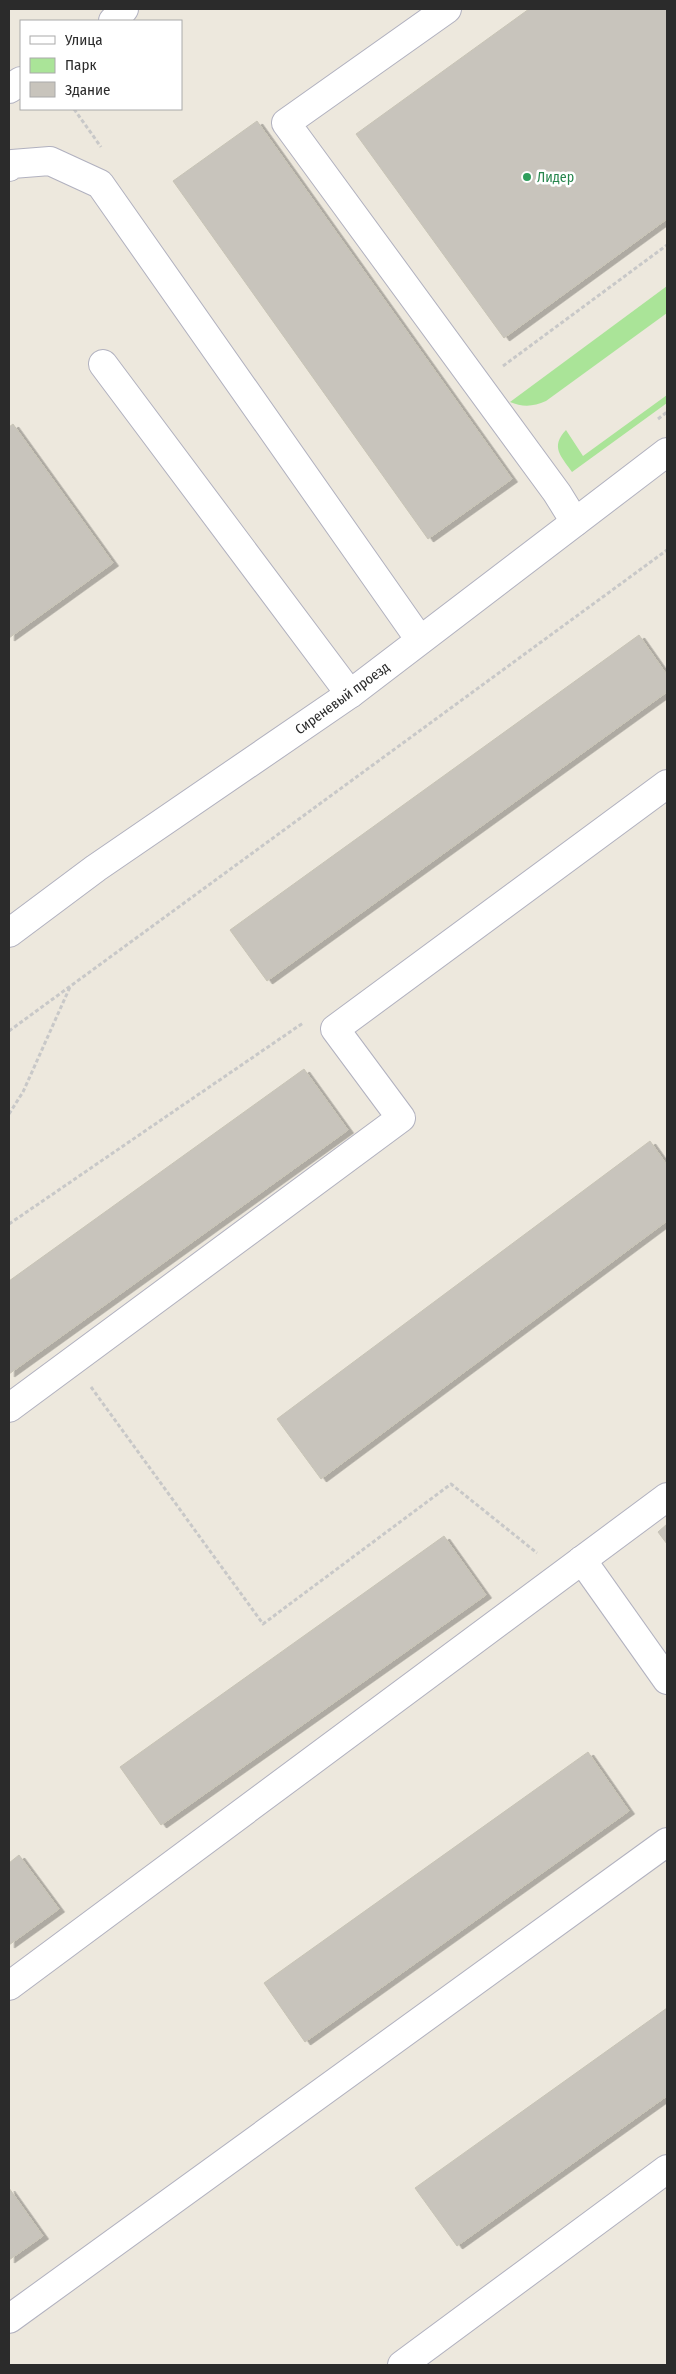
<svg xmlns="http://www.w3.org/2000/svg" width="676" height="2374" viewBox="0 0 676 2374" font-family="'Fira Sans Condensed',sans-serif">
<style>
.green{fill:#aae498}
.building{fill:#c8c4bc;stroke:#c8c4b6;filter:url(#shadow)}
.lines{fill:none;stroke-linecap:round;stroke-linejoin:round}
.minor-casing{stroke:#b1b1bf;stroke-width:30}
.path{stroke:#c8c8c8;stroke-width:3;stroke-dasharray:4 2.5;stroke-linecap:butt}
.minor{stroke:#fff;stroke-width:28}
.leisure-dot{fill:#2e9e5b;stroke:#fff;stroke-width:2}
.labels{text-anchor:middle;stroke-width:5;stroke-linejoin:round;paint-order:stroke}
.leisure-label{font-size:14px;fill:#27864d;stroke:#fff;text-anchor:start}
.street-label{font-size:14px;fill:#2b2b2b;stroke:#fff}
</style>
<defs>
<filter id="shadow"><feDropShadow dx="5.5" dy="3" stdDeviation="0" flood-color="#0004"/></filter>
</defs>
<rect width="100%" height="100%" fill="#ede8dd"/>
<g class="green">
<path d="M 667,286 L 667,313 L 546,401 C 533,407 522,407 510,402 Z"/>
<path d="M 667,395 L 667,403 L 572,472 C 561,456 550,447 566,430 L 583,456 Z"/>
</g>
<g class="building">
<polygon points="529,9 667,9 667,219 504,338 356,134"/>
<polygon points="257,121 512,479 428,539 173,181"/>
<polygon points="13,424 113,563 9,638 9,427"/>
<polygon points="639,635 667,675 667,692 267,981 230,930"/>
<polygon points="304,1069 348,1130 9,1374 9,1281"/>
<polygon points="650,1141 667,1165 667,1221 321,1479 277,1419"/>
<polygon points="667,1524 667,1544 658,1532"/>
<polygon points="444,1536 486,1595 161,1825 120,1767"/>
<polygon points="588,1752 629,1811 305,2042 264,1983"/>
<polygon points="19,1855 59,1909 9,1945 9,1863"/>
<polygon points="667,2008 667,2096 457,2246 415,2188"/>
<polygon points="9,2188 43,2236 9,2260"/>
</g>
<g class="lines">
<g class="minor-casing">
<g id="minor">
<polyline points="447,9 286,123 557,493 575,522"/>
<polyline points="113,21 124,9"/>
<polyline points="9,89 21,81"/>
<polyline points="9,167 12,164 50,161 100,184 420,640"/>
<polyline points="103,364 350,694"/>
<polyline points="9,933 96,868 350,694 667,452"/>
<polyline points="9,1408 401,1118 335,1029 667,784"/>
<polyline points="582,1560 667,1680"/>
<polyline points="9,1986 667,1497"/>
<polyline points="9,2319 667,1842"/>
<polyline points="402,2365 667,2169"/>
</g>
</g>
<g class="path">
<polyline points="74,109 101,147"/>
<polyline points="503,366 667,245"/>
<polyline points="658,419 667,412"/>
<polyline points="9,1031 667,550"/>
<polyline points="9,1114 23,1092 70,987"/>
<polyline points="9,1224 303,1023"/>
<polyline points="91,1387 263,1624 451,1484 537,1553"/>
</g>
<use href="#minor" class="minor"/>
</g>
<circle class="leisure-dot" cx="527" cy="177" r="5"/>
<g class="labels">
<g class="leisure-label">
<text x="537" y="182">Лидер</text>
</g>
<g class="street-label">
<text transform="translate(342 698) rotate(-36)" y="5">Сиреневый проезд</text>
</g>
</g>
<rect width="676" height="2374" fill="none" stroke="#2b2b2b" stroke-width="20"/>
<rect x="20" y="20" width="162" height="90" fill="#ffffff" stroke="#aaaaaa"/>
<rect x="30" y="36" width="25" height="8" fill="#ffffff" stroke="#aaaaaa"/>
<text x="65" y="45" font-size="15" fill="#2b2b2b">Улица</text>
<rect x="30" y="58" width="25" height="15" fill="#aae498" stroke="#aaaaaa"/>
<text x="65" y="70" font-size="15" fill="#2b2b2b">Парк</text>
<rect x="30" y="82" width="25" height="15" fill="#c8c4bc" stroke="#aaaaaa"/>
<text x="65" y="95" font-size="15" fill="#2b2b2b">Здание</text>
</svg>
